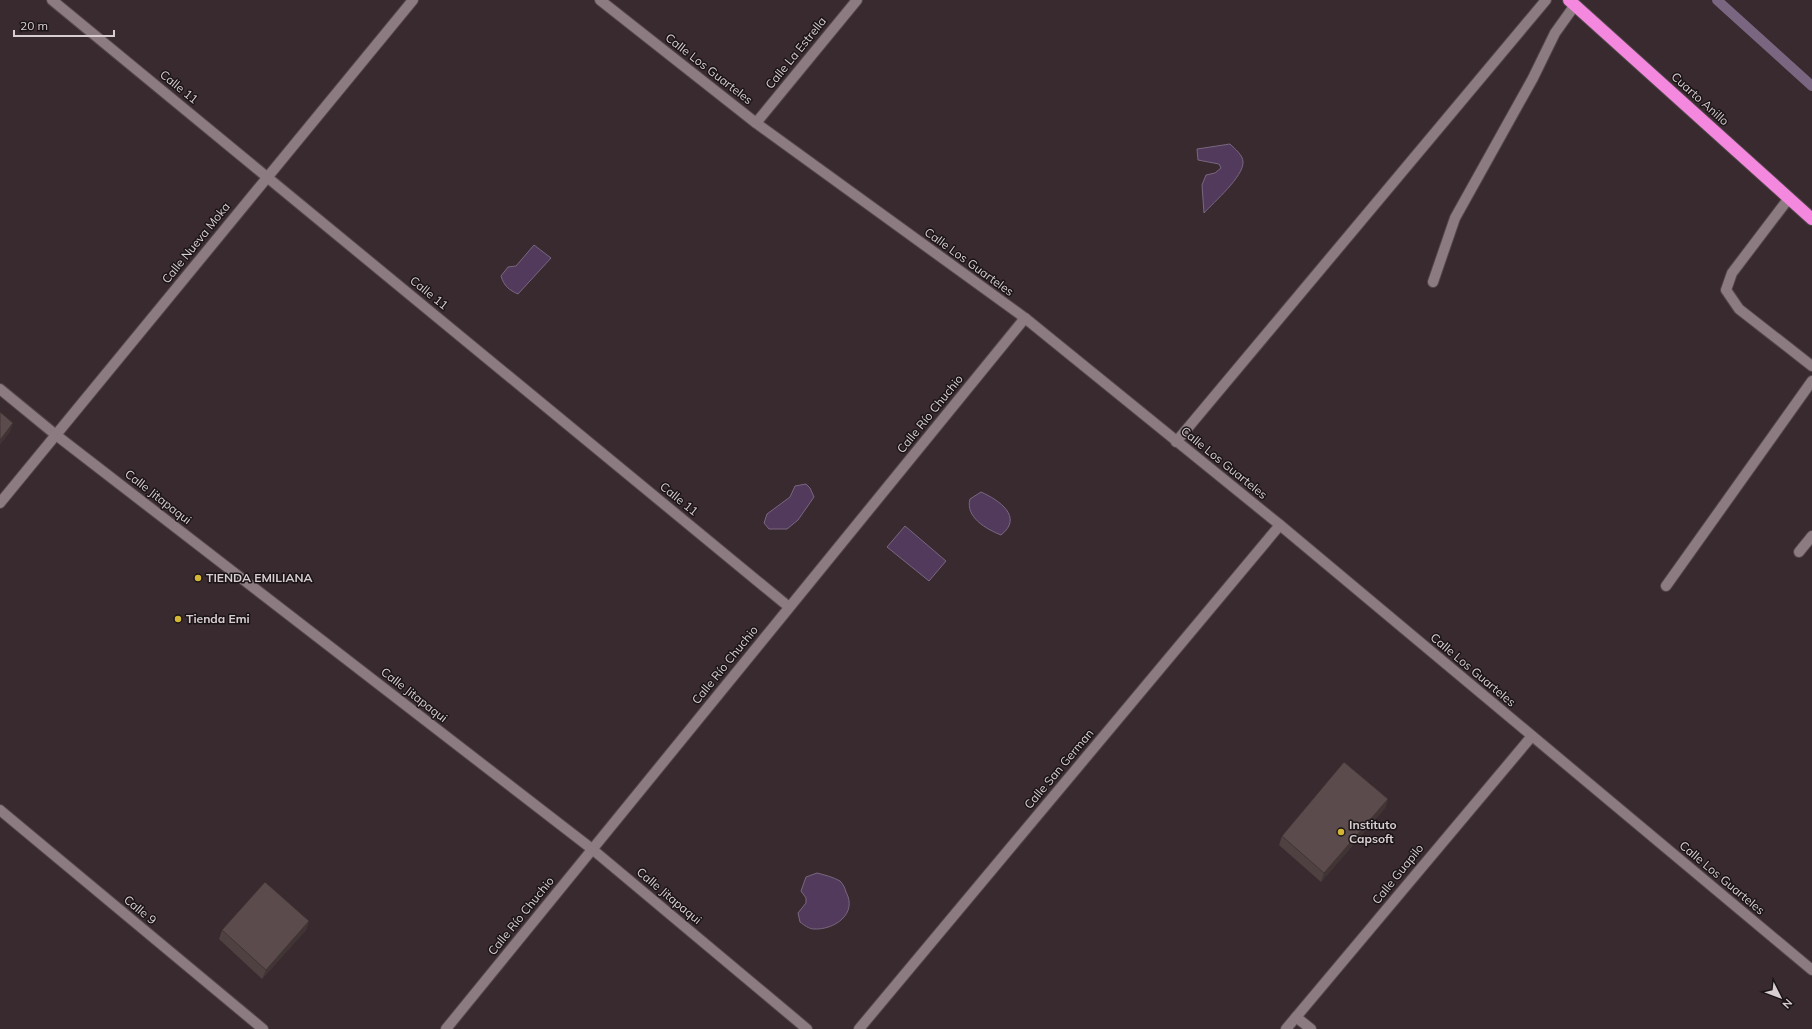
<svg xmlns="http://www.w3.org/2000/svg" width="1812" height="1029" viewBox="0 0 1812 1029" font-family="Mulish,sans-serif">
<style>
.water{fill:#523a5d;stroke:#7a6680}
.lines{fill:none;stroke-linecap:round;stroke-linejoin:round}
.stream{stroke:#7a6680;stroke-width:10}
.minor-casing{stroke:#53474c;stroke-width:12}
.highway-casing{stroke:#53474c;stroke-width:14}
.minor{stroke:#8c7b81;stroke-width:10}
.highway{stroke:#f487de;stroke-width:12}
.wall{fill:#4f4041}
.shaded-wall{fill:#403435}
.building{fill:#5c4b4c;stroke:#403435}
.poi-dot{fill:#d3b635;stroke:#1b1517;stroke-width:1.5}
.labels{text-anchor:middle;stroke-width:3;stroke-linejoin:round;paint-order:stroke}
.street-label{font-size:12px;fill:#d8ced1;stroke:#1b1517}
.poi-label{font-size:12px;font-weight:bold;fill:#d8ced1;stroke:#1b1517;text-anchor:start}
</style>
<rect width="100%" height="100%" fill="#392a2f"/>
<g class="water">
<path d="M 1230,144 C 1235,149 1243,155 1243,162 C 1244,176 1214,202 1204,213 L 1202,185 L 1206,175 L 1215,173 L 1221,168 L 1219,164 L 1198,160 L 1197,149 Z"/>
<path d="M 534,245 L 551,258 L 518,294 C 509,290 504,286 501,276 L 508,267 L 516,266 Z"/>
<polygon points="806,484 810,488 814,497 798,520 787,529 769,529 764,523 767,514 790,497 795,486"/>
<path d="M 981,492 C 999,500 1024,517 1001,535 C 986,529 965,517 970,499 Z"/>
<polygon points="905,526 946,561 929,581 887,547"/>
<path d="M 817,873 C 825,875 833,877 840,881 C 843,884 845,888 846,892 C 858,914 834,930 814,929 C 809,929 804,925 800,922 L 798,913 L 806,903 L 806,898 L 801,891 L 806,877 Z"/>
</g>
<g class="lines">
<polyline class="stream" points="1717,0 1812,86"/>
<g class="minor-casing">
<g id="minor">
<polyline points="52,0 789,607"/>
<polyline points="600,0 756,123 1025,318 1280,525 1812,970"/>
<polyline points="756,123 857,0"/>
<polyline points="1789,198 1732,273 1726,290 1739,309 1812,366"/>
<polyline points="1433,282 1455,218 1533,78 1555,33 1575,5"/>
<polyline points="0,389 56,435 592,849 807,1029"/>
<polyline points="1176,442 1546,0"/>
<polyline points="0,503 413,0"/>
<polyline points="1799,552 1812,536"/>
<polyline points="1666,586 1812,381"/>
<polyline points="0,810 263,1029"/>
<polyline points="1296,1017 1311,1029"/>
<polyline points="446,1029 1025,318"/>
<polyline points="859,1029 1280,525"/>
<polyline points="1286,1029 1532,736"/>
</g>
</g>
<g class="highway-casing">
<polyline id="highway" points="1569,0 1812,219"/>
</g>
<use href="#minor" class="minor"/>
<use href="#highway" class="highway"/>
</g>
<g class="wall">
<polygon points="1388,799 1385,808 1321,882 1279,845 1282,836"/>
<polygon points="309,921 306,930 262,979 219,939 222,930"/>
</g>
<g class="shaded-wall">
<polygon points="13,423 10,432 0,445 0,440"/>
<polygon points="1388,799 1385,808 1321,882 1324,873"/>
<polygon points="309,921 306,930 262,979 266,970"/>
</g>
<g class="building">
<polygon points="0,412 13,423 0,440"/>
<polygon points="1344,762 1388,799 1324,873 1282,836"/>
<polygon points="265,882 309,921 266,970 222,930"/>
</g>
<g class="poi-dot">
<circle cx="198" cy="578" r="4"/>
<circle cx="178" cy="619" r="4"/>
<circle cx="1341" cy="832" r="4"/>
</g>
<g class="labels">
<g class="street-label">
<text transform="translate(796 53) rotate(-51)" y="4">Calle La Estrella</text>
<text transform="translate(709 69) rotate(38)" y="4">Calle Los Guarteles</text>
<text transform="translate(179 87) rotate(39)" y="4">Calle 11</text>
<text transform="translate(1700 99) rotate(42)" y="4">Cuarto Anillo</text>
<text transform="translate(196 243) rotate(-51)" y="4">Calle Nueva Moka</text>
<text transform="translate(969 262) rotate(36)" y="4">Calle Los Guarteles</text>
<text transform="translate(429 293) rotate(39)" y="4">Calle 11</text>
<text transform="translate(930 414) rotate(-51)" y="4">Calle Río Chuchio</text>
<text transform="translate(1224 463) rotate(39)" y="4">Calle Los Guarteles</text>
<text transform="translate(158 497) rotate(38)" y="4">Calle Jitapaqui</text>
<text transform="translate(679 499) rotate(39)" y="4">Calle 11</text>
<text transform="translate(725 665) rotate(-51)" y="4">Calle Río Chuchio</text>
<text transform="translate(1473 670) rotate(40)" y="4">Calle Los Guarteles</text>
<text transform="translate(414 695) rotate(38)" y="4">Calle Jitapaqui</text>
<text transform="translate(1059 769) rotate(-50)" y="4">Calle San German</text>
<text transform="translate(1398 874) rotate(-51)" y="4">Calle Guapilo</text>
<text transform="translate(1722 878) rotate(40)" y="4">Calle Los Guarteles</text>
<text transform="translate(669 896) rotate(40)" y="4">Calle Jitapaqui</text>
<text transform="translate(140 910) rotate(40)" y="4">Calle 9</text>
<text transform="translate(521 916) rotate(-51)" y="4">Calle Río Chuchio</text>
</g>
<g class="poi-label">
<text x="206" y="582">TIENDA EMILIANA</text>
<text x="186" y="623">Tienda Emi</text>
<text x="1349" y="829">Instituto<tspan x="1349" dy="14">Capsoft</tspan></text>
</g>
</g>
<g transform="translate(1780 997) rotate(132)" stroke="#1b1517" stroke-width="3" paint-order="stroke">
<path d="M0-3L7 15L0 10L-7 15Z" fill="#d8ced1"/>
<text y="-6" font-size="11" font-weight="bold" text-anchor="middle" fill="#d8ced1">N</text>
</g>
<path d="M14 30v6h100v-6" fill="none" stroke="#d8ced1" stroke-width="2"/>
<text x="20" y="30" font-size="12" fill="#d8ced1" stroke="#1b1517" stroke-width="3" paint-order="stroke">20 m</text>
</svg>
